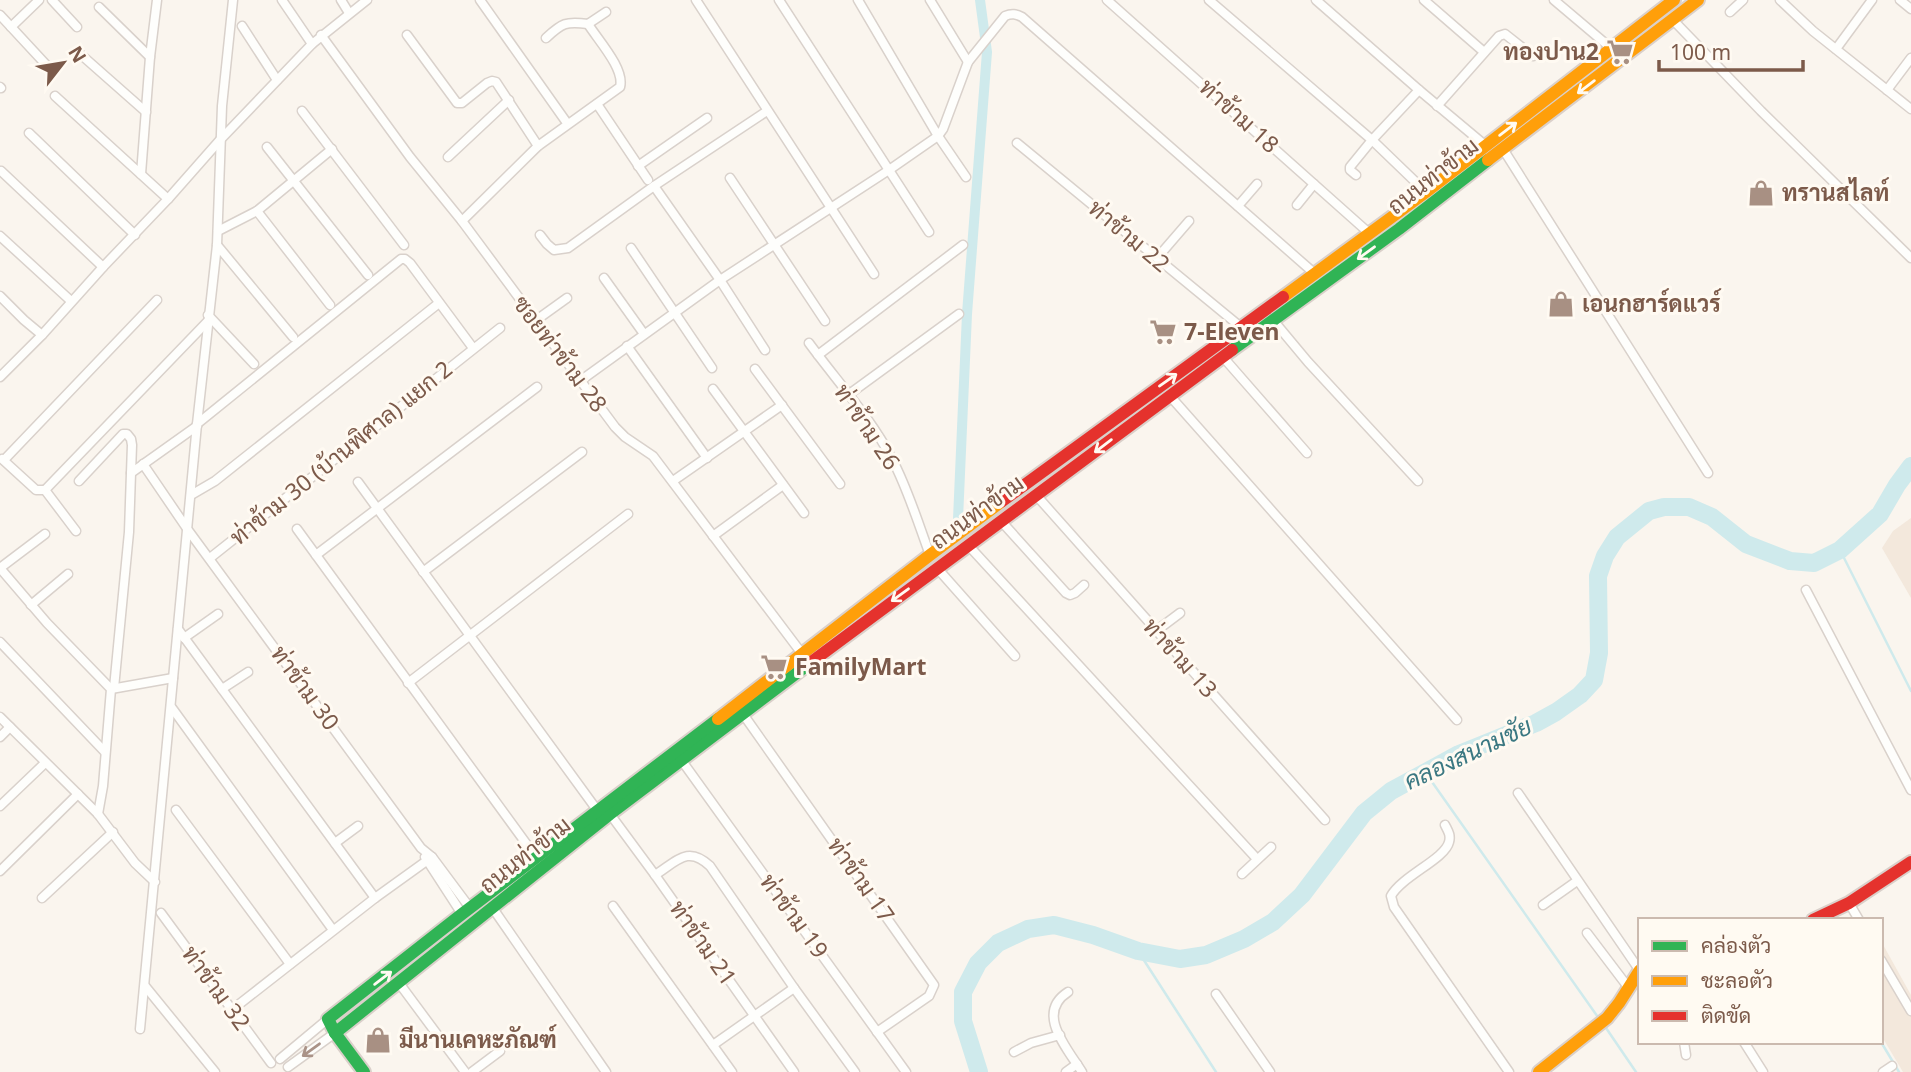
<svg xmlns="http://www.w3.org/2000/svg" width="1911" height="1072" viewBox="0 0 1911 1072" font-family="'Noto Sans',Sarabun,sans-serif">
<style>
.residential{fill:#f3e8dc}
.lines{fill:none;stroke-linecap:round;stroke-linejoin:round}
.stream{stroke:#cfeaec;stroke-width:2.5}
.canal{stroke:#cfeaec;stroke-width:10}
.river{stroke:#cfeaec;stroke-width:18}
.street-casing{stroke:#d9d1cb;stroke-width:11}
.fast-casing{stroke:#dad0ca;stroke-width:16}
.slow-casing{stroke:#dad0ca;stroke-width:16}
.jam-casing{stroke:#dad0ca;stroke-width:16}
.street{stroke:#fefefc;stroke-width:8}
.fast{stroke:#30b455;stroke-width:12}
.slow{stroke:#ff9f0a;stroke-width:12}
.jam{stroke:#e5322d;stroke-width:12}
.oneway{stroke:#fffaf2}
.oneway2{stroke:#aa9388}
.labels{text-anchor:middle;stroke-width:6;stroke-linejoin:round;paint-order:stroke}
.poi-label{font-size:23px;font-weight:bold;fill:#7c5a4a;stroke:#fffaf2;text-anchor:start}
.street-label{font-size:23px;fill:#7c5a4a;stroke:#fffaf2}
.water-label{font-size:24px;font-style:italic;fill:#3b7882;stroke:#fffaf2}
</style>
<rect width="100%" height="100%" fill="#faf5ee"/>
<g class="residential">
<polygon points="1911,518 1911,598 1882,548 1893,531"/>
<polygon points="1881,941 1911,995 1911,1072 1903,1072 1881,1035"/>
</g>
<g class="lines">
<g class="stream">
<polyline points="1840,550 1911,691"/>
<polyline points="1425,772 1600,1020"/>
<polyline points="1138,951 1216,1072"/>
<polyline points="1604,1025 1636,1072"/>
<polyline points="1881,1042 1899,1072"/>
</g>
<polyline class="canal" points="958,519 967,314 987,52 980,0"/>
<polyline class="river" points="979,1072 963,1021 963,992 978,963 998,943 1028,929 1054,925 1093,935 1138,951 1180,959 1206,955 1244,939 1273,922 1302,895 1364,813 1391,791 1459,754 1536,723 1556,712 1580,695 1594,680 1599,653 1598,576 1605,556 1617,537 1649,511 1664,507 1689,507 1712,517 1746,544 1790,561 1814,563 1840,550 1880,514 1897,485 1911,466"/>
<g class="street-casing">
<g id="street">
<polyline points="52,0 77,27"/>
<polyline points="282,0 312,44"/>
<polyline points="341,0 349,13"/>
<polyline points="480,0 567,123"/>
<polyline points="696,0 874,274"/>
<polyline points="779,0 929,232"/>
<polyline points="858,0 938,136 966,177"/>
<polyline points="930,0 968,62"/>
<polyline points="1107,0 1369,233"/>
<polyline points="1209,0 1372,140 1426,192"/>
<polyline points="1316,0 1419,90 1486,146"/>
<polyline points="1424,0 1484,52"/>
<polyline points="1554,0 1612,49"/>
<polyline points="1780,0 1813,31 1911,109"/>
<polyline points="1900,0 1911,9"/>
<polyline points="99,7 150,57"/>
<polyline points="1730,12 1743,0"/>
<polyline points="0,15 51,70"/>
<polyline points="1673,20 1761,111 1911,258"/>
<polyline points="242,26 277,80"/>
<polyline points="11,27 39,0"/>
<polyline points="321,35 410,157 462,221 615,427 625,437 653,456 806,659"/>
<polyline points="407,35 457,103 462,103 487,83 492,81 496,82 538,146"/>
<path d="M 546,38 C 562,23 566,21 588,24 L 606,12"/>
<polyline points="1836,49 1872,0"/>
<polyline points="78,52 146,112"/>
<polyline points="0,87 1,88"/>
<polyline points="1887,90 1911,58"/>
<polyline points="55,96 168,199"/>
<polyline points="597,104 648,180"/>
<polyline points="1437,106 1499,36 1505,34 1533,56"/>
<polyline points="302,111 404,245"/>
<polyline points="29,133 135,235"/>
<polyline points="1017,143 1242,328"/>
<polyline points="267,147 368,275"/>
<polyline points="1503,149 1708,473"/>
<polyline points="448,157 509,100"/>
<polyline points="638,166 707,118"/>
<polyline points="1,171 103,267"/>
<polyline points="141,174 150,57 157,0"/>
<polyline points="1356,175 1350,170 1350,167 1372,140 1419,90"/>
<polyline points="730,178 825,321"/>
<polyline points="654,186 720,280 765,350"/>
<polyline points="1297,205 1314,184"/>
<polyline points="1238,206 1257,184"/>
<polyline points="257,211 330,305"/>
<path d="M 462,221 L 538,146 L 620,87 C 625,69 598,40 588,24"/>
<polyline points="218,231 257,211 332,149"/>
<polyline points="540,235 547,244 554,250 568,248 654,186 767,111"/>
<polyline points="0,236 71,301"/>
<polyline points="217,245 293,337"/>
<polyline points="631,248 712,368"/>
<polyline points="1157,258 1189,221"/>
<polyline points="604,278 644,334"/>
<polyline points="0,296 24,320 42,335"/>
<polyline points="208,315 254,364"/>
<polyline points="1273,320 1308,362 1418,481"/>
<polyline points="535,321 567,298"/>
<path d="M 809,343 C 836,380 871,418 892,459 C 908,489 918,523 930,555"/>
<polyline points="627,346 707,458"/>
<polyline points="818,355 963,245"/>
<polyline points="1223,357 1307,453"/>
<polyline points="755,369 840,484"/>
<polyline points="0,377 42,335 103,267 168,199 220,140 312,44 367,0"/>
<path d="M 580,381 L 720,280 L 889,170 L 938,136 L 943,129 L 968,62 L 1005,16 C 1012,13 1016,14 1022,17 L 1314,273"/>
<polyline points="713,389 804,513"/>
<polyline points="848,395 959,314"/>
<polyline points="1170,396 1457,720"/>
<polyline points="197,424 401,259 405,259 410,263 473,348"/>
<polyline points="2,459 36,490 45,490 76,531"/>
<polyline points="4,460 157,300"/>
<polyline points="143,464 188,530 421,848 432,857 470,908"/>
<polyline points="79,481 123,434 127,434 131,439 132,445 131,473"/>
<polyline points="673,481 782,405"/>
<polyline points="358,482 597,810"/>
<polyline points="45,490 207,322"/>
<polyline points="191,495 215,481 439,303"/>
<polyline points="1036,495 1325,820"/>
<polyline points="1001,521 1066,593 1070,595 1075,593 1084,585"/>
<polyline points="297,529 536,857"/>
<polyline points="713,536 783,485"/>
<polyline points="968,545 1257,859"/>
<polyline points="316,555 537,387"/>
<polyline points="210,558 500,328"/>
<polyline points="0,568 47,623 111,689 103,786 98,814"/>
<polyline points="0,568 45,534"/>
<polyline points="937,568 1015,656"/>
<polyline points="423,572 582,452"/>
<polyline points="1806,590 1911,790"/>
<polyline points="31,605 68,574"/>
<polyline points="178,629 375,898"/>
<polyline points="1156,631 1180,613"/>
<polyline points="184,638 218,614"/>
<polyline points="0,642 105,752"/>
<polyline points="408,683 628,514"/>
<polyline points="114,688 129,532 131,473 197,426"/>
<polyline points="111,689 173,678"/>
<polyline points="222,689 248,672"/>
<polyline points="172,708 333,930"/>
<polyline points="743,714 934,985 929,996 877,1032"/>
<polyline points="0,717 98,814 135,863 155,882"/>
<polyline points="0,737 10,727"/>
<polyline points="682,761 906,1072"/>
<polyline points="1518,793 1640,971"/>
<polyline points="0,806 45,763"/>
<polyline points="176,810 290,964"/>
<polyline points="610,814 655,875 794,1072"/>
<path d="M 1445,825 C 1448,831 1451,835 1449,842 C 1445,859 1402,876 1391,896 L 1394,907 L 1509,1072"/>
<polyline points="335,843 358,826"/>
<polyline points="425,857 462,914"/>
<polyline points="0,871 78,794"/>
<polyline points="1242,874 1271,847"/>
<path d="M 655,875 C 677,861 688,845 710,866 L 794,988 L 855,1072"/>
<polyline points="42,898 113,832"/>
<polyline points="1849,903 1859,920"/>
<polyline points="1543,905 1577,881"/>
<polyline points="613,906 732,1072"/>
<polyline points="492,907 606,1072"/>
<polyline points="161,913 271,1063"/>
<polyline points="1587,933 1628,987"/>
<polyline points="1881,960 1911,1011"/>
<polyline points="399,983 465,1072"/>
<polyline points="145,986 215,1072"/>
<path d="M 1068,992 C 1035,1013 1067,1048 1082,1072"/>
<polyline points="1216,994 1270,1072"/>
<polyline points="233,1009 375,898 432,857"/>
<polyline points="140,1029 197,424 217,245 222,106 233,0"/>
<polyline points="1684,1042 1686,1055"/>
<polyline points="1744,1042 1763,1072"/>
<polyline points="713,1045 794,988"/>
<polyline points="1014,1052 1031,1043 1060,1035"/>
<polyline points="280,1059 328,1019"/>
<polyline points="288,1067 335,1033"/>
<polyline points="472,1072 500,1051"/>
<polyline points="1066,1072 1077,1064"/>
<polyline points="1883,1072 1892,1066"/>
</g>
</g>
<g class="fast-casing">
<g id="fast">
<polyline points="1232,350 1399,229 1488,160"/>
<polyline points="335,1033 610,814 810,663"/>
<polyline points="364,1072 335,1033 328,1019 462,914 718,719"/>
</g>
</g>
<g class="slow-casing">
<g id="slow">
<polyline points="1488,160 1698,0"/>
<polyline points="1283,297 1426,192 1674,0"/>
<polyline points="718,719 930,555 1001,502"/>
<polyline points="1539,1072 1607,1018 1619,1003 1640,970"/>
</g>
</g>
<g class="jam-casing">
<g id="jam">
<polyline points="1001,502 1283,297"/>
<polyline points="810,663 1232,350"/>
<polyline points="1813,920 1849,903 1911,862"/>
</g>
</g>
<use href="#street" class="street"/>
<use href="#fast" class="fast"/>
<use href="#slow" class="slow"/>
<use href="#jam" class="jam"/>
</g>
<defs><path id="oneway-shaft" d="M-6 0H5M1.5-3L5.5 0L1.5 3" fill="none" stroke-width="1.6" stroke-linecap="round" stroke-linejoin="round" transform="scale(1.75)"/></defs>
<g class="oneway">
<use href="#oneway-shaft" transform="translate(1586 87) rotate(143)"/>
<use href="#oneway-shaft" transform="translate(1508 129) rotate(-37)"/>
<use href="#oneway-shaft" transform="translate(1366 253) rotate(144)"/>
<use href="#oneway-shaft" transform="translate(1168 380) rotate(-35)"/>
<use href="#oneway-shaft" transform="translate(1103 446) rotate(143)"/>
<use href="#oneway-shaft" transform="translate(900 595) rotate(144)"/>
<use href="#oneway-shaft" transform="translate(383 978) rotate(-37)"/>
</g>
<use class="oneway2" href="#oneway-shaft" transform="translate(311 1050) rotate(144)"/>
<defs>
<g id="supermarket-bare" transform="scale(2.1)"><path d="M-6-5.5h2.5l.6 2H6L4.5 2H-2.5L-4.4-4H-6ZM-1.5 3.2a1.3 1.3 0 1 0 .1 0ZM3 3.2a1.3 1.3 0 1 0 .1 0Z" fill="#a89083" stroke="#fffaf2" stroke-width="2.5" paint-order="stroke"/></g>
<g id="shop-bare" transform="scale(2.1)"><path d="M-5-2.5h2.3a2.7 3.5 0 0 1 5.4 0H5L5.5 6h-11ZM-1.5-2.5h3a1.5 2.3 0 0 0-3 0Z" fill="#a89083" stroke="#fffaf2" stroke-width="2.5" paint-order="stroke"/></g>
</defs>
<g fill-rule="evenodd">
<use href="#supermarket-bare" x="1620" y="52"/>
<use href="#shop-bare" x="1761" y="193"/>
<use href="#shop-bare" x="1561" y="304"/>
<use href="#supermarket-bare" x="1163" y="332"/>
<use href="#supermarket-bare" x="774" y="667"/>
<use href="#shop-bare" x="378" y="1040"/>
</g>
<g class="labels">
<g class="poi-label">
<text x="1599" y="60" text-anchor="end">ทองปาน2</text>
<text x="1782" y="201">ทรานสไลท์</text>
<text x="1582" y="312">เอนกฮาร์ดแวร์</text>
<text x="1184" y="340">7-Eleven</text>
<text x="795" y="675">FamilyMart</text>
<text x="399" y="1048">มีนานเคหะภัณฑ์</text>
</g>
<g class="street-label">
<text transform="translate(1239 116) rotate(42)" y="8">ท่าข้าม 18</text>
<text transform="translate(1433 176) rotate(-38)" y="8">ถนนท่าข้าม</text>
<text transform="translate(1129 236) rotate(40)" y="8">ท่าข้าม 22</text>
<text transform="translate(560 354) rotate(53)" y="8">ซอยท่าข้าม 28</text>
<text transform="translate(867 427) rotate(56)" y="8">ท่าข้าม 26</text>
<text transform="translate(341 453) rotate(-39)" y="8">ท่าข้าม 30 (บ้านพิศาล) แยก 2</text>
<text transform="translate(977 512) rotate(-36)" y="8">ถนนท่าข้าม</text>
<text transform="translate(1180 658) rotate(48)" y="8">ท่าข้าม 13</text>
<text transform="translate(305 688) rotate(54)" y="8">ท่าข้าม 30</text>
<text transform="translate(525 855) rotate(-38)" y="8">ถนนท่าข้าม</text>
<text transform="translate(861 880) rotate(55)" y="8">ท่าข้าม 17</text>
<text transform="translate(794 916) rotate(54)" y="8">ท่าข้าม 19</text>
<text transform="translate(703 943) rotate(55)" y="8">ท่าข้าม 21</text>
<text transform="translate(216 988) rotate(54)" y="8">ท่าข้าม 32</text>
</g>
<g class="water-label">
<text transform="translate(1468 754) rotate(-25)" y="8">คลองสนามชัย</text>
</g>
</g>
<rect x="1638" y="918" width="245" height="126" fill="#fffaf2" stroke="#cbbaaf" stroke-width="2"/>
<rect x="1652" y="941" width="35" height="10" fill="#30b455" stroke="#cbbaaf" stroke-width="2"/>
<text x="1701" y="953" font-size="21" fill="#7c5a4a">คล่องตัว</text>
<rect x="1652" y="976" width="35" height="10" fill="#ff9f0a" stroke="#cbbaaf" stroke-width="2"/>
<text x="1701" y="988" font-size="21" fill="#7c5a4a">ชะลอตัว</text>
<rect x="1652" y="1011" width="35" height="10" fill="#e5322d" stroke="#cbbaaf" stroke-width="2"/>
<text x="1701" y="1023" font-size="21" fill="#7c5a4a">ติดขัด</text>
<g transform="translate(63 63) rotate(59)" stroke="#fffaf2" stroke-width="5" paint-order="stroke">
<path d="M0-5L12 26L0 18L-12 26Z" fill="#7c5a4a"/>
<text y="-10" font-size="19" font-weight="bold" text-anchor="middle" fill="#7c5a4a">N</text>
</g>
<path d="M1659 60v10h144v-10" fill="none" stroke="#7c5a4a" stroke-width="3.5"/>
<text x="1670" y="60" font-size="21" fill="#7c5a4a" stroke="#fffaf2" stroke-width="5" paint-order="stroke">100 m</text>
</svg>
